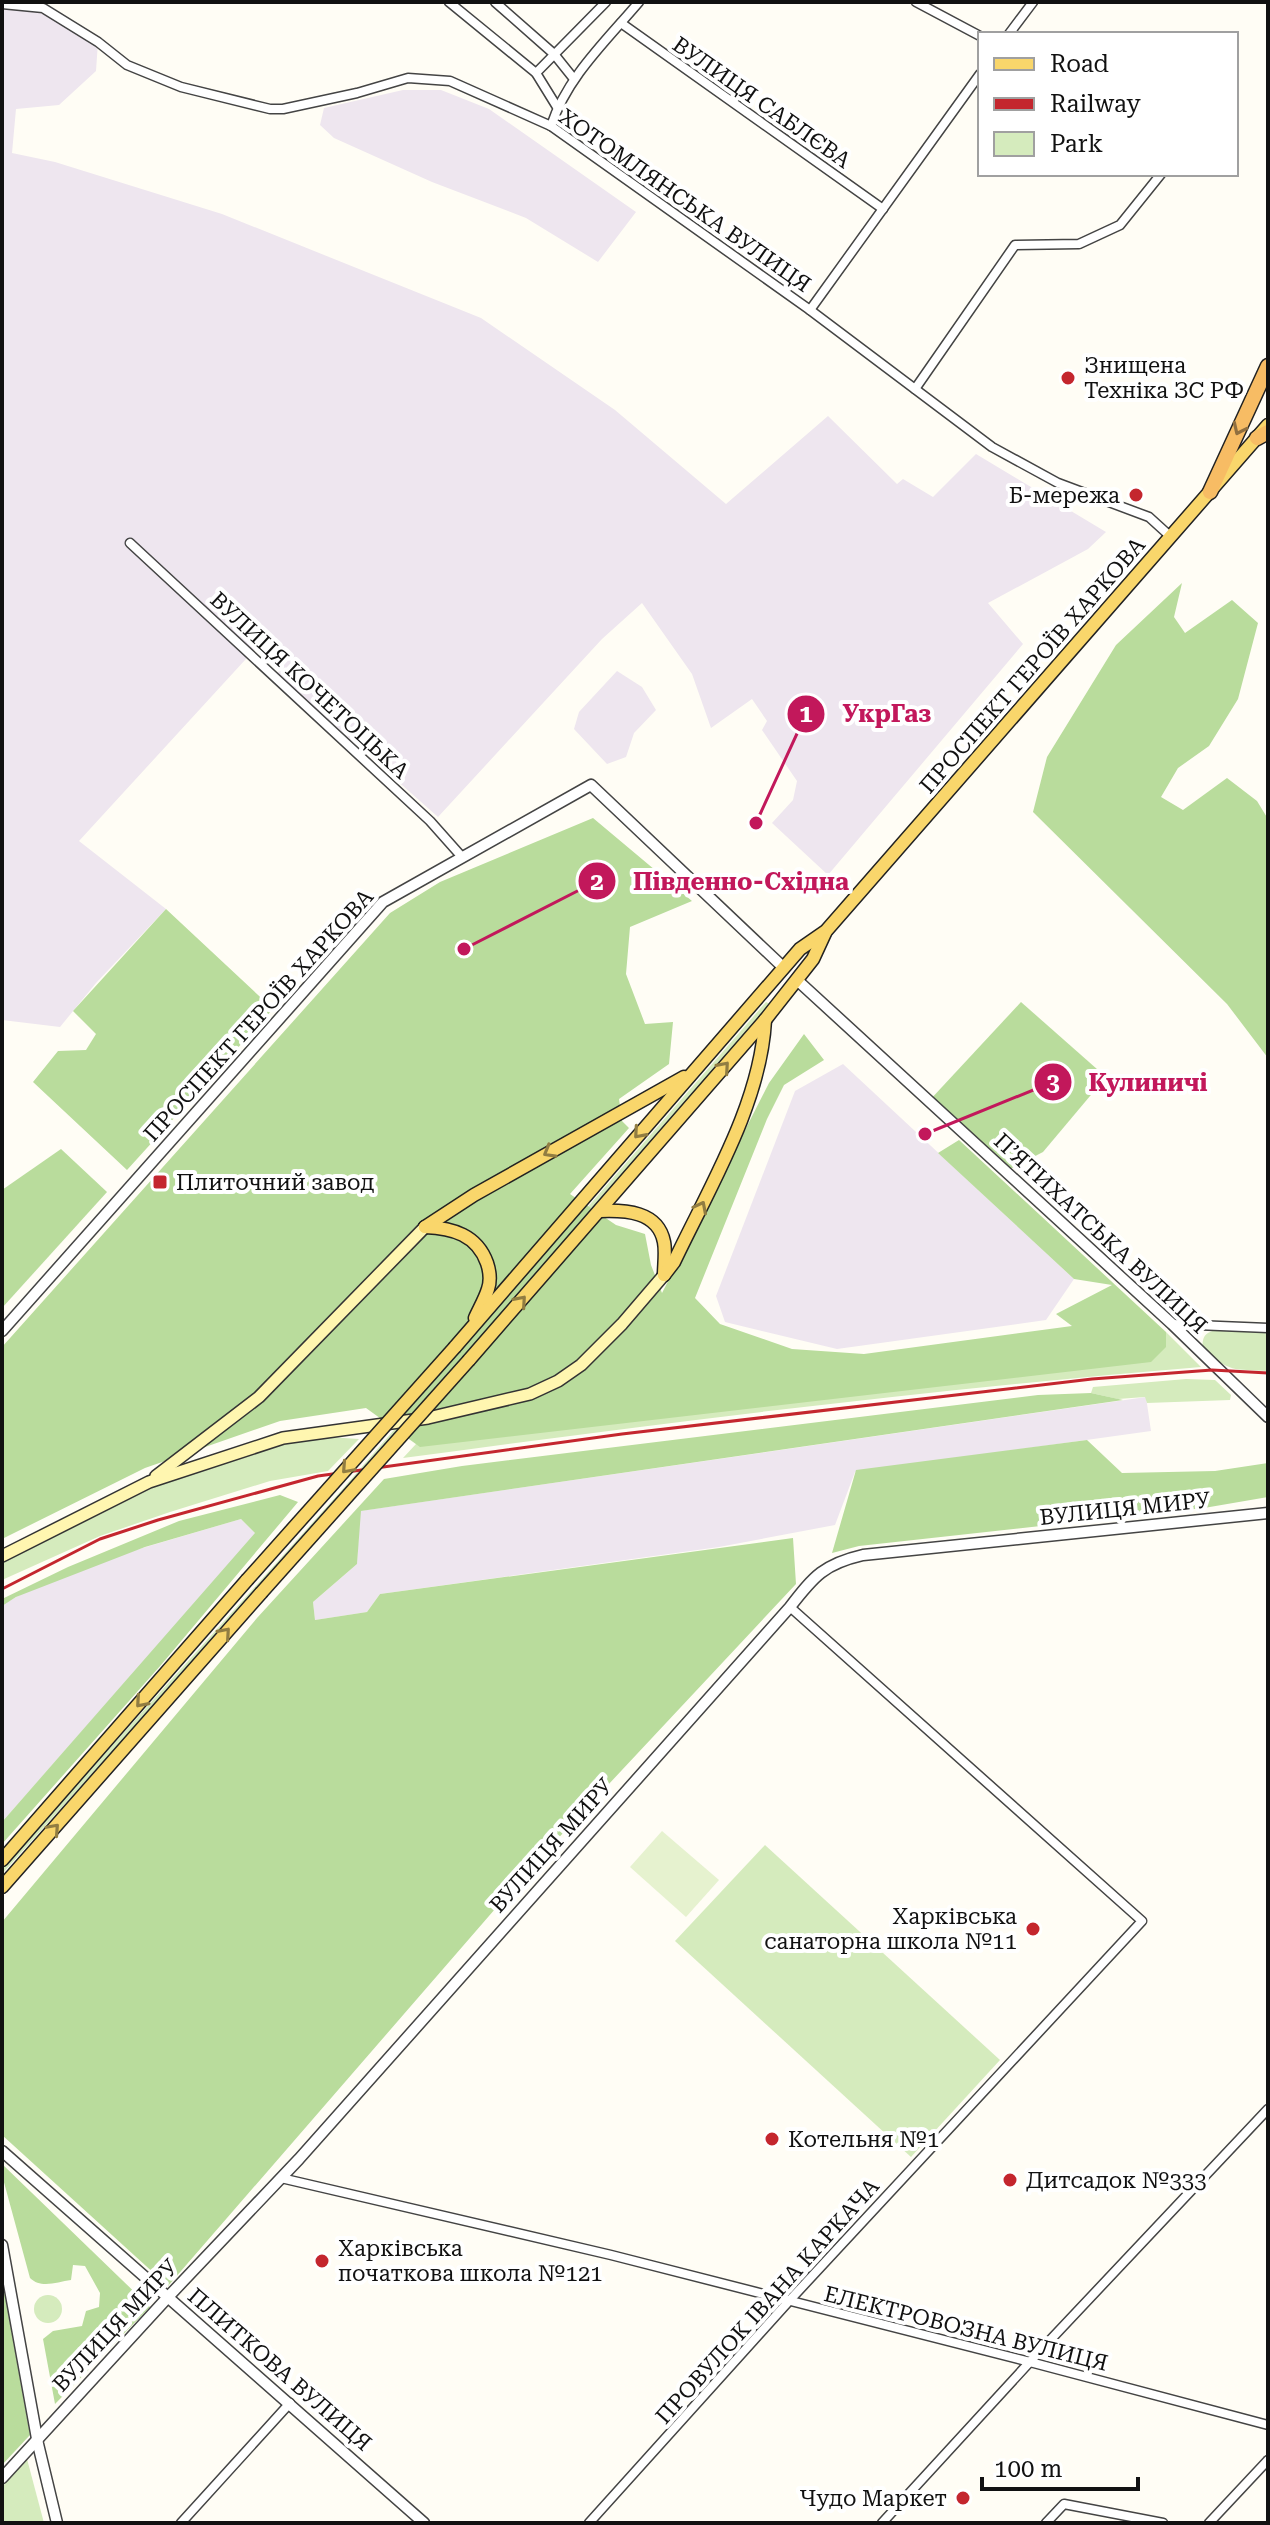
<svg xmlns="http://www.w3.org/2000/svg" width="1270" height="2525" viewBox="0 0 1270 2525" font-family="'Roboto Serif',serif">
<style>
.industrial{fill:#eee6ef}
.green{fill:#d5ebbd}
.forest{fill:#b9dc9c}
.pitch{fill:#e6f2cf}
.lines{fill:none;stroke-linecap:round;stroke-linejoin:round}
.minor-casing{stroke:#444;stroke-width:11}
.tertiary-casing{stroke:#444;stroke-width:13}
.secondary-casing{stroke:#333;stroke-width:14}
.primary-casing{stroke:#222;stroke-width:15}
.trunk-casing{stroke:#222;stroke-width:17}
.minor{stroke:#fff;stroke-width:8}
.tertiary{stroke:#fff;stroke-width:10}
.secondary{stroke:#fff6b0;stroke-width:11}
.primary{stroke:#f9d66b;stroke-width:12}
.trunk{stroke:#f7bc64;stroke-width:14}
.rail{stroke:#c4262e;stroke-width:3}
.primary-bridge-casing{stroke:#222;stroke-width:15;stroke-linecap:butt}
.primary-bridge{stroke:#f9d66b;stroke-width:12}
.oneway{stroke:#906f3f}
.oneway2{stroke:#917d42}
.poi-dot{fill:#c4262e;stroke:#fff;stroke-width:3}
.labels{text-anchor:middle;stroke-width:8;stroke-linejoin:round;paint-order:stroke}
.street-label{font-size:22px;fill:#111;stroke:#fff}
.poi-label{font-size:22px;fill:#111;stroke:#fff;text-anchor:start}
.leader{fill:none;stroke:#c2185b;stroke-width:3}
.callout-dot{fill:#c2185b;stroke:#fff;stroke-width:3}
.mark-label{font-size:24px;text-anchor:middle;font-weight:bold;fill:#fff}
.callout-label{font-size:24px;text-anchor:middle;font-weight:bold;fill:#c2185b;stroke:#fff;stroke-width:8;stroke-linejoin:round;paint-order:stroke}
</style>
<rect width="100%" height="100%" fill="#fffdf5"/>
<g class="industrial">
<polygon points="2,4 43,8 98,42 96,71 59,105 16,109 12,153 55,162 222,214 481,318 615,410 726,504 828,416 897,484 903,479 933,497 976,454 1106,532 1088,549 988,603 1023,644 828,875 772,823 793,800 797,781 762,730 767,721 752,699 711,728 692,674 642,603 602,639 438,817 277,674 291,654 267,636 79,841 166,909 96,983 60,1027 2,1020"/>
<polygon points="403,90 441,90 489,109 636,212 598,262 526,218 432,182 334,138 320,125 324,108"/>
<polygon points="617,671 642,687 656,710 634,733 626,757 607,764 574,729 579,712"/>
<polygon points="843,1064 1074,1279 1046,1320 837,1349 725,1322 716,1296 795,1091"/>
<polygon points="1146,1397 1151,1431 855,1472 835,1525 719,1547 380,1594 367,1612 315,1620 313,1602 357,1564 360,1511"/>
<polygon points="241,1519 256,1534 2,1822 2,1605 61,1572"/>
</g>
<g class="green">
<polygon points="766,1002 770,1004 343,1494 2,1874 2,1868 340,1492"/>
<path d="M 1221,1329 L 1268,1331 L 1268,1371 C 1234,1369 1229,1373 1203,1348 C 1201,1334 1209,1331 1221,1329 Z"/>
<path d="M 1166,1332 L 1201,1367 C 934,1389 668,1422 403,1458 L 416,1444 L 560,1417 Z"/>
<polygon points="1186,1379 1215,1380 1231,1395 1230,1400 1147,1403 1145,1397 1118,1399 1091,1393 1093,1387"/>
<polygon points="328,1437 359,1439 328,1471 270,1481 170,1512 100,1536 2,1580 2,1556 190,1468 281,1443"/>
<polygon points="765,1845 1000,2060 911,2157 675,1941"/>
<circle cx="48" cy="2309" r="14"/>
<polygon points="27,2459 44,2523 2,2523 2,2487"/>
</g>
<g class="forest">
<polygon points="1182,583 1174,617 1185,633 1232,600 1258,623 1238,699 1209,746 1178,768 1161,797 1183,810 1227,778 1257,801 1268,819 1268,1058 1227,1004 1033,812 1047,757 1116,645"/>
<polygon points="593,818 692,901 630,927 626,974 645,1024 673,1022 669,1064 619,1099 622,1121 629,1128 570,1194 616,1225 645,1234 651,1265 662,1293 769,1083 804,1034 824,1060 784,1085 767,1119 695,1298 720,1324 792,1349 864,1354 1072,1326 1056,1314 1112,1285 1074,1279 938,1153 959,1140 1166,1332 1166,1347 1151,1362 420,1447 366,1408 280,1421 145,1468 2,1539 2,1347 390,913 440,882"/>
<polygon points="166,909 273,1009 127,1170 33,1082 58,1051 86,1050 96,1034 73,1011"/>
<polygon points="1021,1002 1106,1077 1043,1152 1010,1169 929,1101"/>
<polygon points="61,1149 107,1192 2,1308 2,1190"/>
<polygon points="1091,1393 1123,1400 361,1511 357,1564 313,1602 315,1620 367,1612 380,1594 793,1538 796,1584 535,1863 168,2286 2,2135 2,1922 257,1618 384,1479 462,1466 1038,1395"/>
<polygon points="1087,1440 1122,1473 1215,1471 1268,1463 1268,1497 1204,1508 859,1546 832,1553 856,1470"/>
<polygon points="280,1495 298,1502 161,1665 2,1844 2,1822 255,1533 241,1519 145,1547 16,1597 2,1606 2,1599 68,1567 179,1521"/>
<path d="M 2,2164 L 150,2307 L 55,2404 L 43,2339 L 53,2331 L 82,2326 L 86,2311 L 99,2307 L 100,2293 L 85,2266 L 73,2265 L 71,2280 C 57,2282 41,2289 30,2278 L 2,2175 Z"/>
<polygon points="2,2279 30,2435 2,2465"/>
</g>
<polygon class="pitch" points="662,1831 719,1880 686,1917 630,1867"/>
<g class="lines">
<g class="minor-casing">
<g id="minor">
<polyline points="449,2 536,73 557,107"/>
<polyline points="495,2 554,54 574,79"/>
<polyline points="916,2 980,36"/>
<polyline points="2,4 43,8 98,42 127,65 181,87 270,109 283,109 357,93 408,78 450,81 551,126 810,310 992,447 1058,483 1149,517 1171,537"/>
<polyline points="621,23 883,209"/>
<polyline points="1009,34 1033,2"/>
<polyline points="536,73 606,2"/>
<path d="M 551,126 C 567,77 606,41 639,2"/>
<polyline points="810,310 980,74"/>
<polyline points="915,389 1015,245 1079,244 1120,225 1161,174"/>
<polyline points="130,543 430,821 462,857"/>
<polyline points="1172,1324 1268,1328"/>
<polyline points="281,2178 611,2255 1030,2362 1268,2425"/>
<polyline points="181,2523 290,2403"/>
<polyline points="589,2523 789,2301 1142,1921 790,1607"/>
<polyline points="882,2523 1038,2353 1268,2109"/>
<polyline points="1046,2523 1064,2504 1163,2523"/>
<polyline points="1209,2523 1268,2460"/>
</g>
</g>
<g class="tertiary-casing">
<g id="tertiary">
<polyline points="797,980 1172,1324 1268,1417"/>
<polyline points="2,1331 383,902 591,785 784,968"/>
<polyline points="2,2151 424,2523"/>
<polyline points="2,2245 38,2444 57,2523"/>
<path d="M 2,2478 L 168,2297 L 299,2159 L 790,1607 C 814,1576 824,1564 863,1555 L 1268,1513"/>
</g>
</g>
<g class="secondary-casing">
<g id="secondary">
<polyline points="156,1476 259,1397 425,1227"/>
<polyline points="2,1556 149,1482 283,1438 428,1418 530,1394 558,1381 581,1365 622,1324 664,1275"/>
</g>
</g>
<g class="primary-casing">
<g id="primary">
<path d="M 600,1211 C 625,1210 658,1211 664,1242 C 666,1252 664,1265 664,1275"/>
<polyline points="425,1227 474,1195 684,1077"/>
<path d="M 425,1227 C 453,1228 477,1235 487,1263 C 490,1272 491,1280 488,1289 C 485,1299 479,1309 475,1318"/>
<path d="M 664,1275 L 674,1262 C 709,1188 761,1103 765,1020"/>
<polyline points="455,1347 800,949 826,931 1268,425"/>
<polyline points="469,1360 765,1020 813,959 825,933"/>
<polyline points="2,1860 247,1580"/>
<polyline points="2,1887 261,1593"/>
</g>
</g>
<g class="trunk-casing">
<g id="trunk">
<polyline points="1257,438 1268,432"/>
<polyline points="1210,492 1268,366"/>
</g>
</g>
<use href="#minor" class="minor"/>
<use href="#tertiary" class="tertiary"/>
<use href="#secondary" class="secondary"/>
<use href="#primary" class="primary"/>
<use href="#trunk" class="trunk"/>
<polyline class="rail" points="2,1589 100,1539 158,1520 318,1476 622,1434 1092,1379 1212,1370 1268,1373"/>
<g class="primary-bridge-casing">
<g id="primary-bridge">
<polyline points="247,1580 455,1347"/>
<polyline points="261,1593 469,1360"/>
</g>
</g>
<use href="#primary-bridge" class="primary-bridge"/>
</g>
<defs><path id="oneway-chevron" d="M-2-3.5L2.5 0L-2 3.5" fill="none" stroke-width="1.6" stroke-linecap="round" stroke-linejoin="round" transform="scale(2)"/></defs>
<use class="oneway" href="#oneway-chevron" transform="translate(1239 429) rotate(115)"/>
<g class="oneway2">
<use href="#oneway-chevron" transform="translate(724 1067) rotate(-49)"/>
<use href="#oneway-chevron" transform="translate(639 1133) rotate(131)"/>
<use href="#oneway-chevron" transform="translate(549 1152) rotate(150)"/>
<use href="#oneway-chevron" transform="translate(701 1207) rotate(-63)"/>
<use href="#oneway-chevron" transform="translate(521 1301) rotate(-49)"/>
<use href="#oneway-chevron" transform="translate(347 1468) rotate(132)"/>
<use href="#oneway-chevron" transform="translate(225 1633) rotate(-49)"/>
<use href="#oneway-chevron" transform="translate(141 1702) rotate(131)"/>
<use href="#oneway-chevron" transform="translate(54 1829) rotate(-48)"/>
</g>
<g class="poi-dot">
<circle cx="1068" cy="378" r="8"/>
<circle cx="1136" cy="495" r="8"/>
<rect x="152" y="1174" width="16" height="16" rx="4"/>
<circle cx="1033" cy="1929" r="8"/>
<circle cx="772" cy="2139" r="8"/>
<circle cx="1010" cy="2180" r="8"/>
<circle cx="322" cy="2261" r="8"/>
<circle cx="963" cy="2498" r="8"/>
</g>
<g class="labels">
<g class="street-label">
<text transform="translate(762 102) rotate(35)" y="8">ВУЛИЦЯ САБЛЄВА</text>
<text transform="translate(685 200) rotate(35)" y="8">ХОТОМЛЯНСЬКА ВУЛИЦЯ</text>
<text transform="translate(1032 665) rotate(-49)" y="8">ПРОСПЕКТ ГЕРОЇВ ХАРКОВА</text>
<text transform="translate(310 685) rotate(43)" y="8">ВУЛИЦЯ КОЧЕТОЦЬКА</text>
<text transform="translate(258 1015) rotate(-48)" y="8">ПРОСПЕКТ ГЕРОЇВ ХАРКОВА</text>
<text transform="translate(1101 1233) rotate(43)" y="8">П’ЯТИХАТСЬКА ВУЛИЦЯ</text>
<text transform="translate(1125 1508) rotate(-6)" y="8">ВУЛИЦЯ МИРУ</text>
<text transform="translate(551 1845) rotate(-48)" y="8">ВУЛИЦЯ МИРУ</text>
<text transform="translate(767 2301) rotate(-48)" y="8">ПРОВУЛОК ІВАНА КАРКАЧА</text>
<text transform="translate(115 2325) rotate(-47)" y="8">ВУЛИЦЯ МИРУ</text>
<text transform="translate(966 2328) rotate(14)" y="8">ЕЛЕКТРОВОЗНА ВУЛИЦЯ</text>
<text transform="translate(280 2369) rotate(41)" y="8">ПЛИТКОВА ВУЛИЦЯ</text>
</g>
<g class="poi-label">
<text x="1084" y="373">Знищена<tspan x="1084" dy="25">Техніка ЗС РФ</tspan></text>
<text x="1120" y="503" text-anchor="end">Б-мережа</text>
<text x="176" y="1190">Плиточний завод</text>
<text x="1017" y="1924" text-anchor="end">Харківська<tspan x="1017" dy="25">санаторна школа №11</tspan></text>
<text x="788" y="2147">Котельня №1</text>
<text x="1026" y="2188">Дитсадок №333</text>
<text x="338" y="2256">Харківська<tspan x="338" dy="25">початкова школа №121</tspan></text>
<text x="947" y="2506" text-anchor="end">Чудо Маркет</text>
</g>
</g>
<path class="leader" d="M756 823L806 714M464 949L597 881M925 1134L1053 1082"/>
<g class="callout-dot">
<circle cx="756" cy="823" r="8"/>
<circle cx="464" cy="949" r="8"/>
<circle cx="925" cy="1134" r="8"/>
<circle cx="806" cy="714" r="20"/>
<circle cx="597" cy="881" r="20"/>
<circle cx="1053" cy="1082" r="20"/>
</g>
<g class="mark-label">
<text x="806" y="722">1</text>
<text x="597" y="890">2</text>
<text x="1053" y="1091">3</text>
</g>
<g class="callout-label">
<text x="887" y="722">УкрГаз</text>
<text x="741" y="890">Південно-Східна</text>
<text x="1148" y="1091">Кулиничі</text>
</g>
<rect width="1270" height="2525" fill="none" stroke="#111111" stroke-width="8"/>
<rect x="978" y="32" width="260" height="144" fill="#ffffff" stroke="#a0a0a0" stroke-width="2"/>
<rect x="994" y="58" width="40" height="12" fill="#f9d66b" stroke="#a0a0a0" stroke-width="2"/>
<text x="1050" y="72" font-size="24" fill="#111111">Road</text>
<rect x="994" y="98" width="40" height="12" fill="#c4262e" stroke="#a0a0a0" stroke-width="2"/>
<text x="1050" y="112" font-size="24" fill="#111111">Railway</text>
<rect x="994" y="132" width="40" height="24" fill="#d5ebbd" stroke="#a0a0a0" stroke-width="2"/>
<text x="1050" y="152" font-size="24" fill="#111111">Park</text>
<path d="M982 2477v12h156v-12" fill="none" stroke="#111111" stroke-width="4"/>
<text x="994" y="2477" font-size="24" fill="#111111" stroke="#ffffff" stroke-width="6" paint-order="stroke">100 m</text>
</svg>
